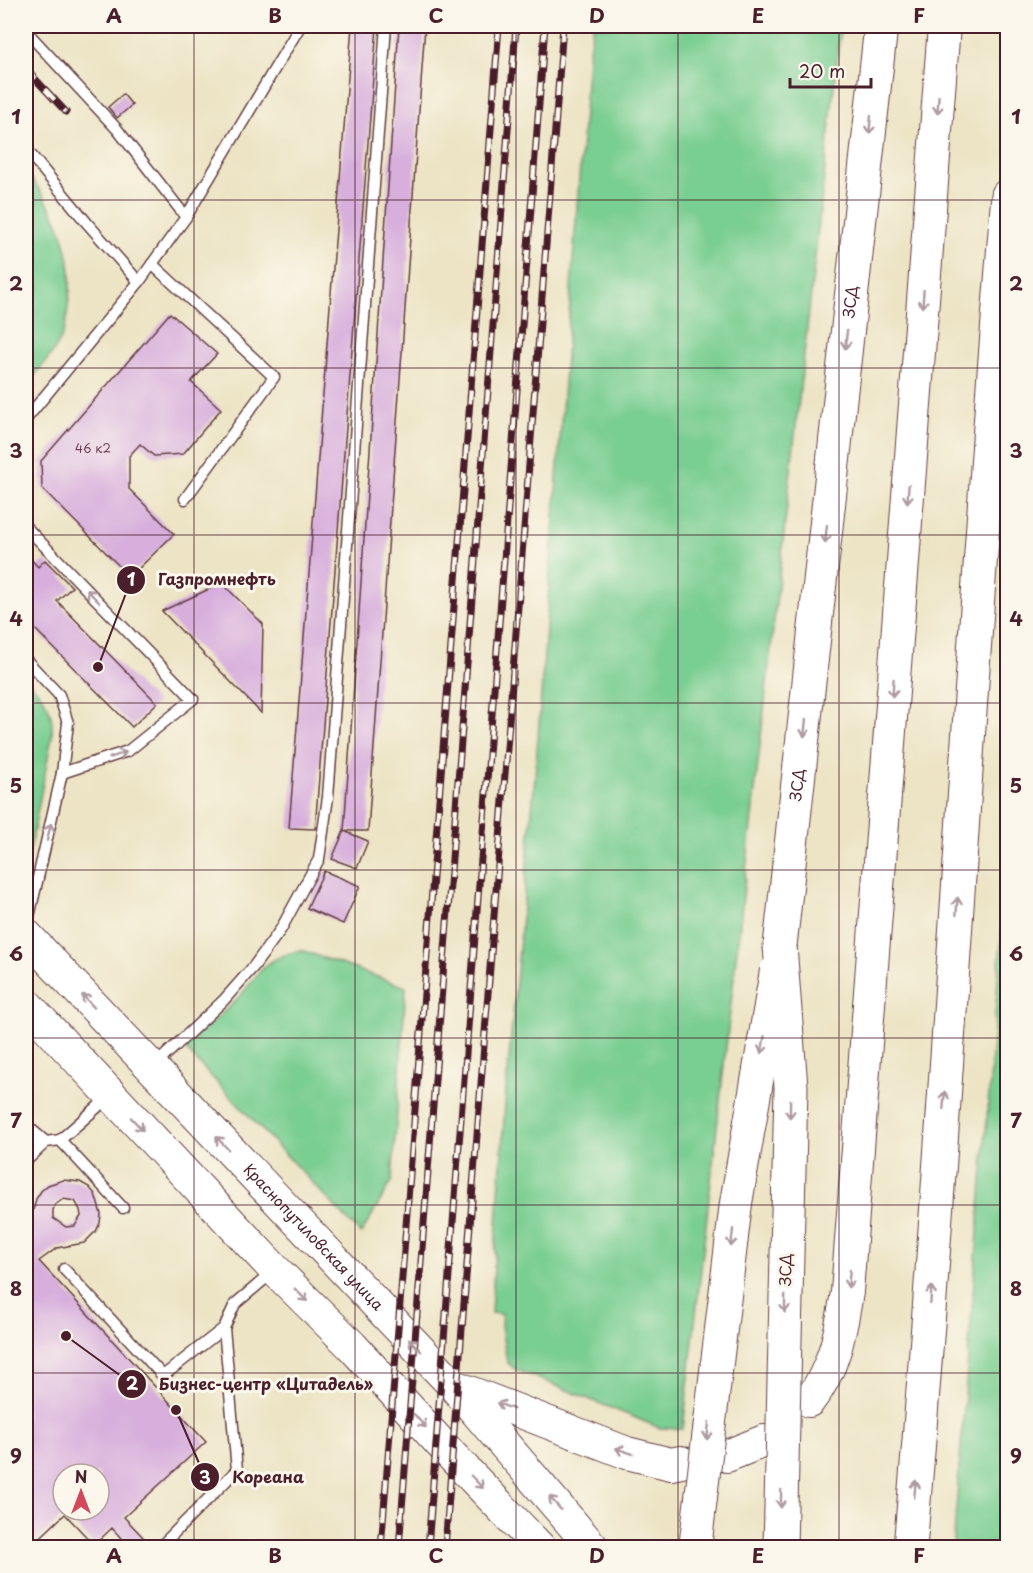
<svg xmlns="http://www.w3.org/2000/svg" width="1033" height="1573" viewBox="0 0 1033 1573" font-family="'Playpen Sans',sans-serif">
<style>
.green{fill:#79ce91;stroke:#62765e;stroke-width:1.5}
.building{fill:#d7aedc;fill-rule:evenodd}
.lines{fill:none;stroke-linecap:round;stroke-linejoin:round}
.service-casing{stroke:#623d42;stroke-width:13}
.secondary-casing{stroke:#623d42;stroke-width:34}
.motorway-casing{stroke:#623d42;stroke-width:35}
.service{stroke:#fff;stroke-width:10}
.secondary{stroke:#fff;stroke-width:32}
.motorway{stroke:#fff;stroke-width:33}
.rail-casing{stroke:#4a1f2b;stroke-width:7}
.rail{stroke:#fbf7ec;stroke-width:4.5;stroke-dasharray:14;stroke-linecap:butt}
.secondary-bridge-casing{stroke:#623d42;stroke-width:34;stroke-linecap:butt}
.motorway-bridge-casing{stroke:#623d42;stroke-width:35;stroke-linecap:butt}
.secondary-bridge{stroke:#fff;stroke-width:32}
.motorway-bridge{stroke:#fff;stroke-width:33}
.oneway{stroke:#ae9aa0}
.grid{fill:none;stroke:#4a1f2b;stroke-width:1.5;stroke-opacity:0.55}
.labels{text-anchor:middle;stroke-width:6;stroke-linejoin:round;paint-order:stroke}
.number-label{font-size:12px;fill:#6d4357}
.street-label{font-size:15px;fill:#4a1f2b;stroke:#fbf7ec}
.leader{fill:none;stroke:#4a1f2b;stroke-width:2}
.callout-dot{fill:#4a1f2b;stroke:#fbf7ec;stroke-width:2}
.mark-label{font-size:18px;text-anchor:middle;font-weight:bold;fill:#fff}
.callout-label{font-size:16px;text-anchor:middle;font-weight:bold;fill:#4a1f2b;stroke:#fbf7ec;stroke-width:6;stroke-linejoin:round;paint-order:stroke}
.neatline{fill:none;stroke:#4a1f2b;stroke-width:2}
.grid-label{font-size:20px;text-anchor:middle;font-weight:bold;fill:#4a1f2b}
</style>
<rect width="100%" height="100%" fill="#fbf7ec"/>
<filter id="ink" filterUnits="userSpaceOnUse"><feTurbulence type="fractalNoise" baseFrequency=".0167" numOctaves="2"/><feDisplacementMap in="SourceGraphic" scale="12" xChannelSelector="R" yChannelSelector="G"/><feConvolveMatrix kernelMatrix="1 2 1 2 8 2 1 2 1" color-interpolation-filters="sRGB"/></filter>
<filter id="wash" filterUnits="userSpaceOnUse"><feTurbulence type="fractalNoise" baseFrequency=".008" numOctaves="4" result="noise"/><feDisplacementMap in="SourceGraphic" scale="24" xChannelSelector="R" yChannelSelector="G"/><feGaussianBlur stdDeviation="1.35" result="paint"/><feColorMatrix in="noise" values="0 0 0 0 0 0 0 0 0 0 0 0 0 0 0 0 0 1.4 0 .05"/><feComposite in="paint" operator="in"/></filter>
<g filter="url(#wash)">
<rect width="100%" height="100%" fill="#ede4c5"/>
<g class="green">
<polygon points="593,26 841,26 683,1429 660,1428 515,1369 507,1362 501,1326 502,1314 491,1313 506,1090 535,777 588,57"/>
<path d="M 26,171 C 58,213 77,252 68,307 C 67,317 66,329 61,338 C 53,356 37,371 26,386 Z"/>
<path d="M 26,679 C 45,698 54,708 52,737 L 26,870 Z"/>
<polygon points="1007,866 1007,1547 953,1547"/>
<path d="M 301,950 L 406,987 L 392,1181 L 361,1234 L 187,1051 L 187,1045 C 202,1031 218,1018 232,1004 C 261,976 256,961 301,950 Z"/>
</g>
<g id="blocks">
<g class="building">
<polygon points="352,26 377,26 315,829 289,828"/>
<polygon points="399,26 425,26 368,831 344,831"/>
<polygon points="123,94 132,105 117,118 108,107"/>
<polygon points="170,313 217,354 191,382 221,409 183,454 154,456 140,444 129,456 129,489 174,534 130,577 42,488 41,461"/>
<polygon points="26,554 38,567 45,560 72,587 57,601 157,703 132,727 32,626 26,632"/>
<polygon points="222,583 263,624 261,713 162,611"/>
<polygon points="344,831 368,841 357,868 332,859"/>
<polygon points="324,871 360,886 343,924 307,908"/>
<path d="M 63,1180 L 80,1182 L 89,1187 L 95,1194 L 101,1214 L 100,1223 L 96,1231 L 84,1243 L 57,1248 L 39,1261 L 206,1442 L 124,1517 L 143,1537 L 143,1541 L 141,1543 L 145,1548 L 130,1548 L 112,1528 L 94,1545 L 65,1514 L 29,1548 L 26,1548 L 26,1228 L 31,1219 L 36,1199 L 41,1191 L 48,1185 ZM 63,1199 L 75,1201 L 80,1210 L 81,1216 L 75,1226 L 66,1227 L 53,1218 L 53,1210 L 55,1205 ZM 63,1474 L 99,1474 L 99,1510 L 63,1510 Z"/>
</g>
</g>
</g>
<g filter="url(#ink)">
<use href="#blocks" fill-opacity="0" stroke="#623d42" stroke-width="1.5"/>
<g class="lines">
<g class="service-casing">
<g id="service">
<polyline points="26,31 117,129 186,217"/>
<polyline points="26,149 87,223 139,282"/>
<polyline points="152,264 274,377 185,499"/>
<polyline points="26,419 139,282 186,217 299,28 295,26"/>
<polyline points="26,527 193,699 128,751 62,773"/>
<polyline points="26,660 59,695 68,723 62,773 26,930"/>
<polyline points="154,1066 223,1001 254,966 281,929 319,859 328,797 386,26"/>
<polyline points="26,1125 46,1142"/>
<polyline points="60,1140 123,1208"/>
<polyline points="26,1141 46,1142"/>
<polyline points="26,1161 46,1142 60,1140 110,1096"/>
<polyline points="64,1269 163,1376 224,1328 235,1304 273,1272"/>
<polyline points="159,1548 237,1470 224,1328"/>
</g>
</g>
<g class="secondary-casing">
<g id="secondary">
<path id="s1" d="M 26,935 L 455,1387 L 593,1548"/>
<polyline points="26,1004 275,1270 352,1346 452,1456 540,1548"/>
<polyline points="459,1388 627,1453 671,1464 681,1462"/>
<path d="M 809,1401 C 834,1370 841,1331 847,1292 L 944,26"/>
<polyline points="727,1456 764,1441"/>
</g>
</g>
<g class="motorway-casing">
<g id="motorway">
<path id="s2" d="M 780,946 L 881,26"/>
<path d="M 910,1548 C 949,1097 970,646 1008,195"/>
</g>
</g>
<use href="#service" class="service"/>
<use href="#secondary" class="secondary"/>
<use href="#motorway" class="motorway"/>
<g class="rail-casing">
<g id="rail">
<polyline points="26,69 66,112"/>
<polyline points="381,1548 499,26"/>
<polyline points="399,1548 516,26"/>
<polyline points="428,1548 545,26"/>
<polyline points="445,1548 563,26"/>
</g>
</g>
<use href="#rail" class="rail"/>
<g class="secondary-bridge-casing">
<polyline id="secondary-bridge" points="695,1548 736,1203 776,971"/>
</g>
<g class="motorway-bridge-casing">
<polyline id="motorway-bridge" points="780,946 791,1087 780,1548"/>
</g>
<use href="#secondary-bridge" class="secondary-bridge"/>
<use href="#motorway-bridge" class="motorway-bridge"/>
</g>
<defs><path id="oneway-shaft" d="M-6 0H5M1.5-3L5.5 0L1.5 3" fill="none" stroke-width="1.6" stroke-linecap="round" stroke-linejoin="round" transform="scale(1.5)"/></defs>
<g class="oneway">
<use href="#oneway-shaft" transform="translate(938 105) rotate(94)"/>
<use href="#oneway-shaft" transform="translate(870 125) rotate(96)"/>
<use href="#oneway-shaft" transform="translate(923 299) rotate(94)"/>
<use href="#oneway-shaft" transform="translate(846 340) rotate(96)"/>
<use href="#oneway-shaft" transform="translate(908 494) rotate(94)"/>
<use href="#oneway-shaft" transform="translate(826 534) rotate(96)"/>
<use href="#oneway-shaft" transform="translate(93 596) rotate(-134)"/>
<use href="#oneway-shaft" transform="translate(893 688) rotate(94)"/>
<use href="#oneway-shaft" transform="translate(805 728) rotate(96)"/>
<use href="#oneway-shaft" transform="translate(118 755) rotate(-19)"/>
<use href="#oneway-shaft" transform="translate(49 832) rotate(-77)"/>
<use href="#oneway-shaft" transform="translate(957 906) rotate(-86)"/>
<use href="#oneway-shaft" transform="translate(88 1001) rotate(-133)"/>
<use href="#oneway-shaft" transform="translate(763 1045) rotate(100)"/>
<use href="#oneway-shaft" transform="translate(944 1100) rotate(-86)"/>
<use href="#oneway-shaft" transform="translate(790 1109) rotate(91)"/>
<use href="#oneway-shaft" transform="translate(137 1124) rotate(47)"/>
<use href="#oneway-shaft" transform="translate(222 1143) rotate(-134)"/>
<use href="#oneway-shaft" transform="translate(732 1238) rotate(97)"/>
<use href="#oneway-shaft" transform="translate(849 1279) rotate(95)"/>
<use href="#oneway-shaft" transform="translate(301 1295) rotate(45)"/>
<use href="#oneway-shaft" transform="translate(931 1295) rotate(-86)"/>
<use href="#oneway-shaft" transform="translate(785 1304) rotate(91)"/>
<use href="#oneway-shaft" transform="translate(415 1345) rotate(-134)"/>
<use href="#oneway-shaft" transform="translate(505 1406) rotate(-159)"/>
<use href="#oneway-shaft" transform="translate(420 1421) rotate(48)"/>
<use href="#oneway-shaft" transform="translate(708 1431) rotate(97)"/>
<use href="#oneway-shaft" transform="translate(624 1451) rotate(-161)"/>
<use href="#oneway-shaft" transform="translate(477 1482) rotate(46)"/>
<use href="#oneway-shaft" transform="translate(915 1489) rotate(-85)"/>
<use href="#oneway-shaft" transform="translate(781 1499) rotate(91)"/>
<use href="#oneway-shaft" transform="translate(555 1503) rotate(-131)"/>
</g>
</g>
<path class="grid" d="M 194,26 L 194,1548M 355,26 L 355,1548M 516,26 L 516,1548M 678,26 L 678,1548M 839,26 L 839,1548M 26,200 L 1008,200M 26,368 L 1008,368M 26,535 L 1008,535M 26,703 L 1008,703M 26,870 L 1008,870M 26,1038 L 1008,1038M 26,1205 L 1008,1205M 26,1373 L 1008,1373"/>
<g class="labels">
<g class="number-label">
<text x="93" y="453">46 к2</text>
</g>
<g class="street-label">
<text dy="5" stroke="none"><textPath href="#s2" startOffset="648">ЗСД</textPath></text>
<text dy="5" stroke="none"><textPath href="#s2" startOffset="162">ЗСД</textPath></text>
<text dy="5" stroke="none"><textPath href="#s1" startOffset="417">Краснопутиловская улица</textPath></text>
<text transform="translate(786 1270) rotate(-89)" y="5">ЗСД</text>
</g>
</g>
<path class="leader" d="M98 667L131 580M66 1336L132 1384M176 1410L205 1477"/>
<g class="callout-dot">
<circle cx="98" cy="667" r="6"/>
<circle cx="66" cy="1336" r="6"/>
<circle cx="176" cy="1410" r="6"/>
<circle cx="131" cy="580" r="15"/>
<circle cx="132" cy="1384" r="15"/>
<circle cx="205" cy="1477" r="15"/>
</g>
<g class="mark-label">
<text x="131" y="586">1</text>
<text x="132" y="1390">2</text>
<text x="205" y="1484">3</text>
</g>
<g class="callout-label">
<text x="217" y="585">Газпромнефть</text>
<text x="266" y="1390">Бизнес-центр «Цитадель»</text>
<text x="268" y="1483">Кореана</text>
</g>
<rect width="1033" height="1573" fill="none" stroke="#fbf7ec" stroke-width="66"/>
<g transform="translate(81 1492)"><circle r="28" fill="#fbf7ec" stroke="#b4a19f" stroke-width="1.5"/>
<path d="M0-4.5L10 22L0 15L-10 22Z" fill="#d1495b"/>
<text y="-9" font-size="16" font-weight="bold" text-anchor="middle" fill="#4a1f2b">N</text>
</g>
<path d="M790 78v9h81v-9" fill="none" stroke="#4a1f2b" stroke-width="3"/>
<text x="799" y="78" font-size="18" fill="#4a1f2b" stroke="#fbf7ec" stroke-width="4.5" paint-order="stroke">20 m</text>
<rect x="33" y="33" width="967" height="1507" class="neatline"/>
<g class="grid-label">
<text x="114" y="23">A</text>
<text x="275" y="23">B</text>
<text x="436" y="23">C</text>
<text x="597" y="23">D</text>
<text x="758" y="23">E</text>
<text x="919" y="23">F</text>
<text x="16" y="124">1</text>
<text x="1016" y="124">1</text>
<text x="16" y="291">2</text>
<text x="1016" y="291">2</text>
<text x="16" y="458">3</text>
<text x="1016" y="458">3</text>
<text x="16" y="626">4</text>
<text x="1016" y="626">4</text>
<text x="16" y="793">5</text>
<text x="1016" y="793">5</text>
<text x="16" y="961">6</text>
<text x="1016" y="961">6</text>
<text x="16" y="1128">7</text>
<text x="1016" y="1128">7</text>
<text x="16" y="1296">8</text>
<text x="1016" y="1296">8</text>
<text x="16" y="1463">9</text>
<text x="1016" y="1463">9</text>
<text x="114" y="1563">A</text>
<text x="275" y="1563">B</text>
<text x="436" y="1563">C</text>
<text x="597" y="1563">D</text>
<text x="758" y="1563">E</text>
<text x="919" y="1563">F</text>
</g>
</svg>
